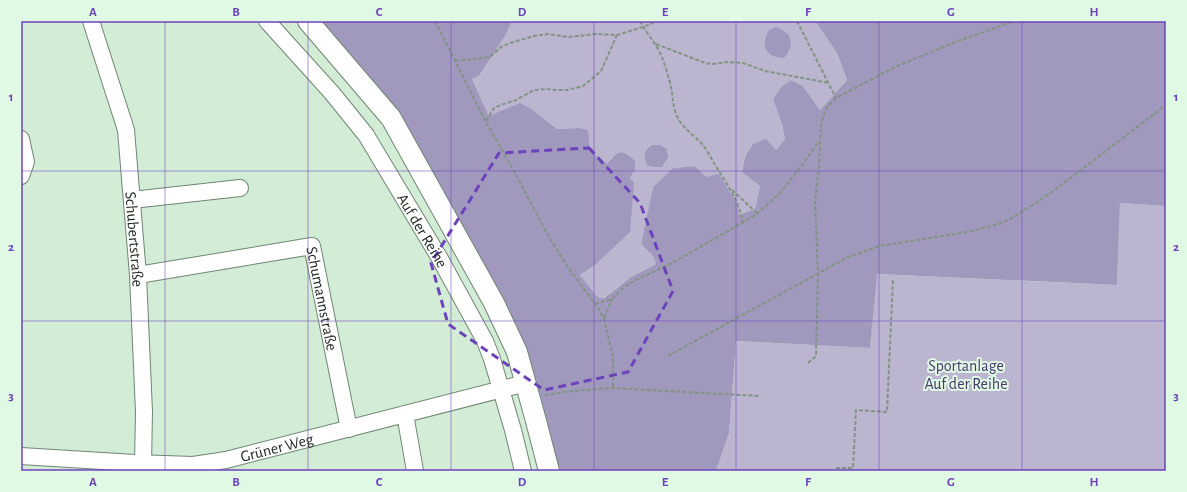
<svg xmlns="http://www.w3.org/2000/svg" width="1187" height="492" viewBox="0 0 1187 492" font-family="'Alegreya Sans',sans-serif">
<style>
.green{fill:#bbb5d0}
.forest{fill:#a199bd}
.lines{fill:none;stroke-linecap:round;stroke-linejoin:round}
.minor-casing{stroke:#6f8673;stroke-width:18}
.major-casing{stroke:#6f8673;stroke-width:22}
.path{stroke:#829484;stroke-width:2;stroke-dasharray:4 2;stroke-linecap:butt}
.minor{stroke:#fff;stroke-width:16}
.major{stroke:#fff;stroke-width:20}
.marked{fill:none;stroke:#6d43bc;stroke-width:3;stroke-dasharray:8 5;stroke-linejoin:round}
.grid{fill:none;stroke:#6d43bc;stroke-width:1;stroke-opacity:0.55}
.labels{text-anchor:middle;stroke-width:4;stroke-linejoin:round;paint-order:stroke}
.street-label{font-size:16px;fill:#222c24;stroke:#e0f9e4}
.park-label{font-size:16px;fill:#46396a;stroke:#e0f9e4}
.neatline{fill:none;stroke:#6d43bc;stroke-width:1.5}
.grid-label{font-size:13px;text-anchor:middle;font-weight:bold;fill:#6d43bc}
</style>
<rect width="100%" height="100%" fill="#d3ecd6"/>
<g class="green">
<polygon points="512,21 815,21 837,53 847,80 820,110 803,86 791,80 782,86 773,99 782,125 785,139 776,150 745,157 742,171 760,186 755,209 741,216 737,204 705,177 695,166 673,168 653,187 641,244 653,256 656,264 631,277 603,298 597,298 580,275 595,265 630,178 635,170 612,157 607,165 589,151 579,128 557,129 533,110 489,116 472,79 479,76 505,36"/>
<polygon points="1120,203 1166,206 1166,471 716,471 729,433 736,341 870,348 876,274 1117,285"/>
</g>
<g class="forest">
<path d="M 310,21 L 512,21 L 505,36 L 479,76 L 472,79 L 489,116 L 520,103 L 533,110 L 557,129 L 579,128 L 588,130 L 590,151 L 607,164 C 618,151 621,148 635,161 L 635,170 L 630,178 L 634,183 L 630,232 L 595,265 L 580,275 L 598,298 L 604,298 L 631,277 L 656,264 L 653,256 L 641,244 L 653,187 L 673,168 L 695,166 L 706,177 L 719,174 L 737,204 L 740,215 L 755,209 L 760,186 L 742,172 L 745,157 L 753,144 L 766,139 L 776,150 L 785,139 L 782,125 L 773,99 L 782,86 L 791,80 L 803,86 L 820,110 L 847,80 L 837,53 L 815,21 L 1166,21 L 1166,206 L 1120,203 L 1117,285 L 877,274 L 870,348 L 736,341 L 729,433 L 716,471 L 552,471 L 539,420 L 442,206 Z"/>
<path d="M 776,27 C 793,33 795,45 784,58 C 765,57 760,46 769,30 Z"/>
<path d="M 652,145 L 660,145 L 667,149 L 668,157 L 662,167 L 653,167 L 647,165 C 643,156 644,151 652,145 Z"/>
</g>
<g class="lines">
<g class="minor-casing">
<g id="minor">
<path id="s1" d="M 91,21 L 126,130 L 138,275 L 144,412 L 143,464"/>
<path id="s2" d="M 267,21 L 332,93 L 366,135 L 439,257 L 485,341 L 492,359 L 513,430 L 523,471"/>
<polyline points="21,139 26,162 21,176"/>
<polyline points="132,200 240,188"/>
<path id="s3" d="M 138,275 L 312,246 L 349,429"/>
<polyline points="405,414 415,471"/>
<path id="s4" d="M 21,456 L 135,463 L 193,465 L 226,460 L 526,383"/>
</g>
</g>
<g class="major-casing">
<polyline id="major" points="308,21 391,118 494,303 517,352 536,421 549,471"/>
</g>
<g class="path">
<polyline points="435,21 486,122 515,173 550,239 567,266 595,304 604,318 613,358 613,388"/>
<path d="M 640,21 C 646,33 656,43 661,55 C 666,67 670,81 672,93 C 673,102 674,112 679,120 C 685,130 695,136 702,144 C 708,151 712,160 717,168 C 728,186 739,201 743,223"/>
<polyline points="797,21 836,98"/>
<polyline points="656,44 705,63 713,64 727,62 743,63 765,71 829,83"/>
<polyline points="455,61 490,57 501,47 510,43 534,36 548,34 568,37 596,34 617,35 643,27 658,21"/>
<polyline points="486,121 494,108 501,105 516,100 534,90 547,89 555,90 567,90 583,86 601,71 617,35"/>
<polyline points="732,190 757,213"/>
<polyline points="595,304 612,299 624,287 636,280 674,262 757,214 780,193 803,164 819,141"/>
<polyline points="604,318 612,299"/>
<polyline points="668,356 848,257 880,246 967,232 999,224 1010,219 1036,203 1060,186 1166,105"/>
<polyline points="808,363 816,356 818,273 815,201 819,167 821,126 825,111 829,105 836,98 895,67 953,43 1014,21"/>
<polyline points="545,395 572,391 613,388 760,396"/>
<polyline points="836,468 853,468 856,410 887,412 893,279"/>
</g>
<use href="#minor" class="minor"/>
<use href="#major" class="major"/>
</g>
<path class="marked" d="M 589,148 L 640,203 L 673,291 L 628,372 L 544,390 L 448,324 L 431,263 L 499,153 Z"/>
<path class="grid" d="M 165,21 L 165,471M 308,21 L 308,471M 451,21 L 451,471M 594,21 L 594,471M 736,21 L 736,471M 879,21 L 879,471M 1022,21 L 1022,471M 21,171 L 1166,171M 21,321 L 1166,321"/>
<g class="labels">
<g class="street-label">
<text dy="6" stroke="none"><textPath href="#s2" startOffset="262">Auf der Reihe</textPath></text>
<text dy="6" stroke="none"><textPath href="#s1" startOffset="224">Schubertstraße</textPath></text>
<text dy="6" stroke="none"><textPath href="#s3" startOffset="230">Schumannstraße</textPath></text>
<text dy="6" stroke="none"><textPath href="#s4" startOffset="258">Grüner Weg</textPath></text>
</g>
<g class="park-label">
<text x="966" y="371">Sportanlage<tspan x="966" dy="18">Auf der Reihe</tspan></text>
</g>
</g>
<rect width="1187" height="492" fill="none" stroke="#e0f9e4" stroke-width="44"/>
<rect x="22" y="22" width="1143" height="448" class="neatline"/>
<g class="grid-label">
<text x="93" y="16">A</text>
<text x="236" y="16">B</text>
<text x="379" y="16">C</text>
<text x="522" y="16">D</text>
<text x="665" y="16">E</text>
<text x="808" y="16">F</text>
<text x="951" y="16">G</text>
<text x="1094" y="16">H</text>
<text x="11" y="101">1</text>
<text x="1176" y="101">1</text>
<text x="11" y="251">2</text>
<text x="1176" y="251">2</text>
<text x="11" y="400">3</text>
<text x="1176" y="400">3</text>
<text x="93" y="486">A</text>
<text x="236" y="486">B</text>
<text x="379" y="486">C</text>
<text x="522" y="486">D</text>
<text x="665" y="486">E</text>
<text x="808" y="486">F</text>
<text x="951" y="486">G</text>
<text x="1094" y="486">H</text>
</g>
</svg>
